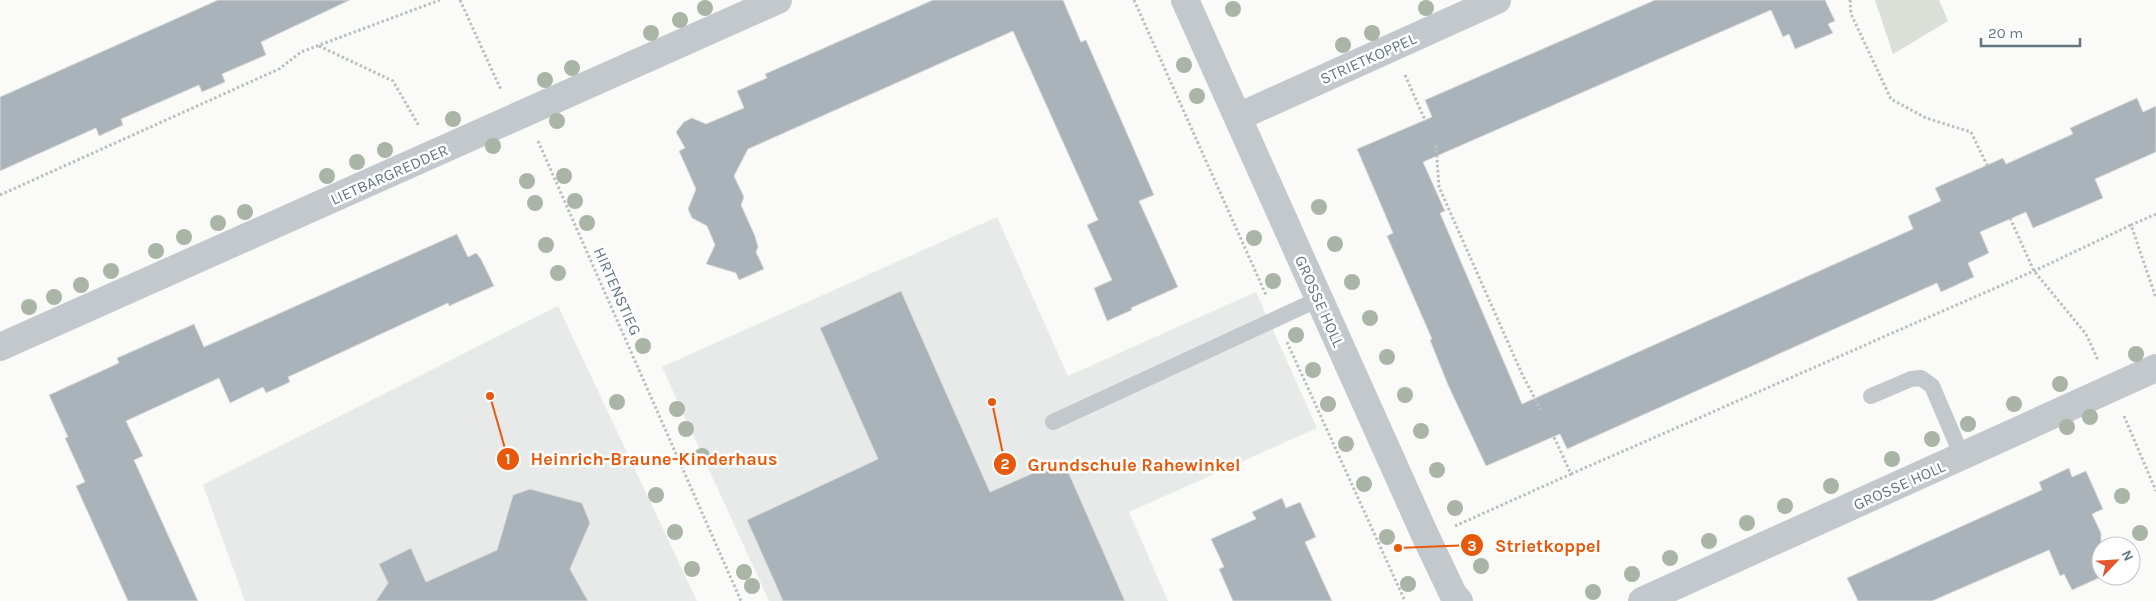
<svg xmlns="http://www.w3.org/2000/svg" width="2156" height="601" viewBox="0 0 2156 601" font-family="Karla,sans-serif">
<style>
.built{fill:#e8e9e9}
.green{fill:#dadfd7}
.building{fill:#aab3b9;stroke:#dcdcda}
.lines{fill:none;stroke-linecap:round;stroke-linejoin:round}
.path{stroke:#bbbfc2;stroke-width:3;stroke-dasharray:2.5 2.5;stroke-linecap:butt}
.service{stroke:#c3c8cc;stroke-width:16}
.minor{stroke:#c3c8cc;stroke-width:28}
.tree{fill:#aab4a7}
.labels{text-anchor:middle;stroke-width:5;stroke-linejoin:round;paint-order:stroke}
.street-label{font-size:16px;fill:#657683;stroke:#fff}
.leader{fill:none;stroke:#e8590c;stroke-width:2}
.callout-dot{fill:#e8590c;stroke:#fff;stroke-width:2}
.mark-label{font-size:15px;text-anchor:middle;font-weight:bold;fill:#fff}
.callout-label{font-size:18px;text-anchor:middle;font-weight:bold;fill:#e8590c;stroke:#fff;stroke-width:5;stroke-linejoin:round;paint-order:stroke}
</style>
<rect width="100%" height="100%" fill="#fafaf8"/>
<g class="built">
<polygon points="997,217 1068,376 1256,292 1317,428 1129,512 1168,601 769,601 662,367"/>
<polygon points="558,306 697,601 245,601 203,485"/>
</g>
<polygon class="green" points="1875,0 1939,0 1948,21 1893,54"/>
<g class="building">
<polygon points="218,0 350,0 261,42 266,55 222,74 225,82 202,92 199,85 121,119 123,125 99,136 96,128 0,171 0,97"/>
<polygon points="933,0 1063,0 1081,42 1086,40 1154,195 1139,201 1178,287 1131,308 1132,310 1107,321 1094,288 1112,280 1087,225 1098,220 1013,31 748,149 734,176 744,197 741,205 755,236 758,247 756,252 764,269 739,280 736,273 706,264 715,245 707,226 692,218 688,209 696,189 679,151 685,148 676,132 684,122 692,118 706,124 744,108 737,91 767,78 765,74"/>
<polygon points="1655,0 1825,0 1835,21 1828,24 1833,33 1795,49 1789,34 1783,37 1771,10 1423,162 1445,211 1440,213 1522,404 1913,229 1908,216 1941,201 1935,188 2003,158 2006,164 2073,134 2070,128 2137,98 2143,112 2156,106 2156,152 2095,179 2103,198 2033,228 2026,212 1980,232 1989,253 1968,263 1974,277 1941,292 1937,283 1567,449 1560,434 1486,466 1448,385 1430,340 1432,339 1387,236 1393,233 1357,149 1432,117 1425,100"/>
<polygon points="457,234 468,257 476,253 481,259 494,286 449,306 448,303 288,377 290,382 266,393 263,387 230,403 219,378 126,421 143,456 134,460 198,601 128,601 76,486 85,482 65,438 68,437 49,395 119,363 117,358 194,324 204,347"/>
<polygon points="901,291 990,492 1063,460 1125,601 783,601 747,520 878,459 820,328"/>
<polygon points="2069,468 2072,477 2086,471 2103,509 2092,514 2101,533 2101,577 2072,590 2064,574 2060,576 2049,550 1932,601 1858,601 1847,578 2042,490 2039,482"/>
<polygon points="530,489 582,503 590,523 570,569 588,601 376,601 388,583 379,564 411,548 426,582 497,550 513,495"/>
<polygon points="1282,498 1286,508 1300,502 1316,537 1305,542 1332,601 1233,601 1219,569 1224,567 1211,539 1256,519 1252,512"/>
</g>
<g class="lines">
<g class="path">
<polyline points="460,0 501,90"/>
<polyline points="1134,0 1266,295"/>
<polyline points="1850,0 1851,14 1891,99 1926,118 1971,132 1987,165"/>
<polyline points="319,46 393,81 419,126"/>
<polyline points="1405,75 1425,120"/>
<polyline points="538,141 741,601"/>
<polyline points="1436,145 1439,187 1522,374 1542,412"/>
<polyline points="0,195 279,69 301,52 440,0"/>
<polyline points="2156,214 2131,225 2156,298"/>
<polyline points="2010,218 2034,271 2086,334 2098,360"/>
<polyline points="1287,342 1405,601"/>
<polyline points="2124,416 2156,491"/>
<polyline points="1571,474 2034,271 2131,225"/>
<polyline points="1455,526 1571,474 1554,437"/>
</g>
<g class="service">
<polyline points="1871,396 1911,379 1921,378 1932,386 1962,456"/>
<polyline points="1053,422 1319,299"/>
</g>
<g class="minor">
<polyline points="1185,0 1425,535 1453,594 1459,601"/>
<polyline points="1238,117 1497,0"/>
<polyline points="0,347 778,0"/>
<polyline points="1642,601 2156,368"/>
</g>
</g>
<g class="tree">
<circle cx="705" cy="8" r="8"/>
<circle cx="1426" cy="8" r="8"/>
<circle cx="1233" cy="9" r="8"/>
<circle cx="680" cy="20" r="8"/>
<circle cx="651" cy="33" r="8"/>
<circle cx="1372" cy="33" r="8"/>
<circle cx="1343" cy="45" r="8"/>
<circle cx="1184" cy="65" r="8"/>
<circle cx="572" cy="68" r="8"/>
<circle cx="545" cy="80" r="8"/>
<circle cx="1197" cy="96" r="8"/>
<circle cx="453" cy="119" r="8"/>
<circle cx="557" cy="121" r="8"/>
<circle cx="493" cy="146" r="8"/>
<circle cx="385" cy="150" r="8"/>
<circle cx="357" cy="162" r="8"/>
<circle cx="327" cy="176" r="8"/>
<circle cx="564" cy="176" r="8"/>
<circle cx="527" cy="181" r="8"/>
<circle cx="575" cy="201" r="8"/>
<circle cx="535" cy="203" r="8"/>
<circle cx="1319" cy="207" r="8"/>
<circle cx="245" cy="212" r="8"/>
<circle cx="218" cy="223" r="8"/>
<circle cx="587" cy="223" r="8"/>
<circle cx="184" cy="237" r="8"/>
<circle cx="1254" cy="238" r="8"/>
<circle cx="1335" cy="244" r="8"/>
<circle cx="546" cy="245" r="8"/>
<circle cx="156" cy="251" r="8"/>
<circle cx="111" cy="271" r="8"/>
<circle cx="558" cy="273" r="8"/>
<circle cx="1273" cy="281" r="8"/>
<circle cx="1352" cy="282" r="8"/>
<circle cx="81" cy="285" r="8"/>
<circle cx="54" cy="297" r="8"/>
<circle cx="29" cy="307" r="8"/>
<circle cx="1370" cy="318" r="8"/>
<circle cx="1296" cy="335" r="8"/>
<circle cx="643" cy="346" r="8"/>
<circle cx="2136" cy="354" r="8"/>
<circle cx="1387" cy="357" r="8"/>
<circle cx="1313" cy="370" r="8"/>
<circle cx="2060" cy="384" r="8"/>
<circle cx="1405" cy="395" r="8"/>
<circle cx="617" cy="402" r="8"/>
<circle cx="1328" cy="404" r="8"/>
<circle cx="2014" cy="404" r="8"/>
<circle cx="677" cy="409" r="8"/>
<circle cx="2090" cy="417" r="8"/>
<circle cx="1968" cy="424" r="8"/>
<circle cx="2067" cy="427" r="8"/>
<circle cx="686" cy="429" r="8"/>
<circle cx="1421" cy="431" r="8"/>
<circle cx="1932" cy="439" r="8"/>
<circle cx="1346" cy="444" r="8"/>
<circle cx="702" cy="456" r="8"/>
<circle cx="1892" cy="459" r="8"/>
<circle cx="1437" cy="470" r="8"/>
<circle cx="1364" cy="484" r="8"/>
<circle cx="1831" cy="486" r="8"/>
<circle cx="656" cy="495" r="8"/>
<circle cx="2122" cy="496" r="8"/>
<circle cx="1785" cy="506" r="8"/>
<circle cx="1455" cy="508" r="8"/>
<circle cx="1747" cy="523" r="8"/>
<circle cx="675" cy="532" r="8"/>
<circle cx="2140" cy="533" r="8"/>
<circle cx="1387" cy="537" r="8"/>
<circle cx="1709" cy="541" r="8"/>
<circle cx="1670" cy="558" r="8"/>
<circle cx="1481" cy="566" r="8"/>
<circle cx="692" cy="569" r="8"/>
<circle cx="744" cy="572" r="8"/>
<circle cx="1632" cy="574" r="8"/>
<circle cx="1408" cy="584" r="8"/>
<circle cx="752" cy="586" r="8"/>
<circle cx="1593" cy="592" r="8"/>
</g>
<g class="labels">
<g class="street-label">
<text transform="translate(1368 58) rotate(-24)" y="6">STRIETKOPPEL</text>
<text transform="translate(389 174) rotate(-24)" y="6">LIETBARGREDDER</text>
<text transform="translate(618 291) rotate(66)" y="6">HIRTENSTIEG</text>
<text transform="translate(1320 301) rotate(66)" y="6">GROSSE HOLL</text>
<text transform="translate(1899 485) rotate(-24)" y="6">GROSSE HOLL</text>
</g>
</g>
<path class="leader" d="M490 396L508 459M992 402L1005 464M1398 548L1472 545"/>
<g class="callout-dot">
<circle cx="490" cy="396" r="5"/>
<circle cx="992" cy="402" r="5"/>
<circle cx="1398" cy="548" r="5"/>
<circle cx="508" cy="459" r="12"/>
<circle cx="1005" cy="464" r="12"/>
<circle cx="1472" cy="545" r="12"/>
</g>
<g class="mark-label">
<text x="508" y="464">1</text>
<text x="1005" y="469">2</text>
<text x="1472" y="551">3</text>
</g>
<g class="callout-label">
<text x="654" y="465">Heinrich-Braune-Kinderhaus</text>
<text x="1134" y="471">Grundschule Rahewinkel</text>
<text x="1548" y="552">Strietkoppel</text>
</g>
<g transform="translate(2116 561) rotate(65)"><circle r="24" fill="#ffffff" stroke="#c1c8cd"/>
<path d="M0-4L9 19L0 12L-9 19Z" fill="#e4572e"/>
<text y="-8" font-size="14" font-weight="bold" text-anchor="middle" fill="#657683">N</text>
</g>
<path d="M1981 38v8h99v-8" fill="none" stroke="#657683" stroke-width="2.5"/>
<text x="1988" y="38" font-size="15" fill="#657683" stroke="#ffffff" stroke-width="4" paint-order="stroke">20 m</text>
</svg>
